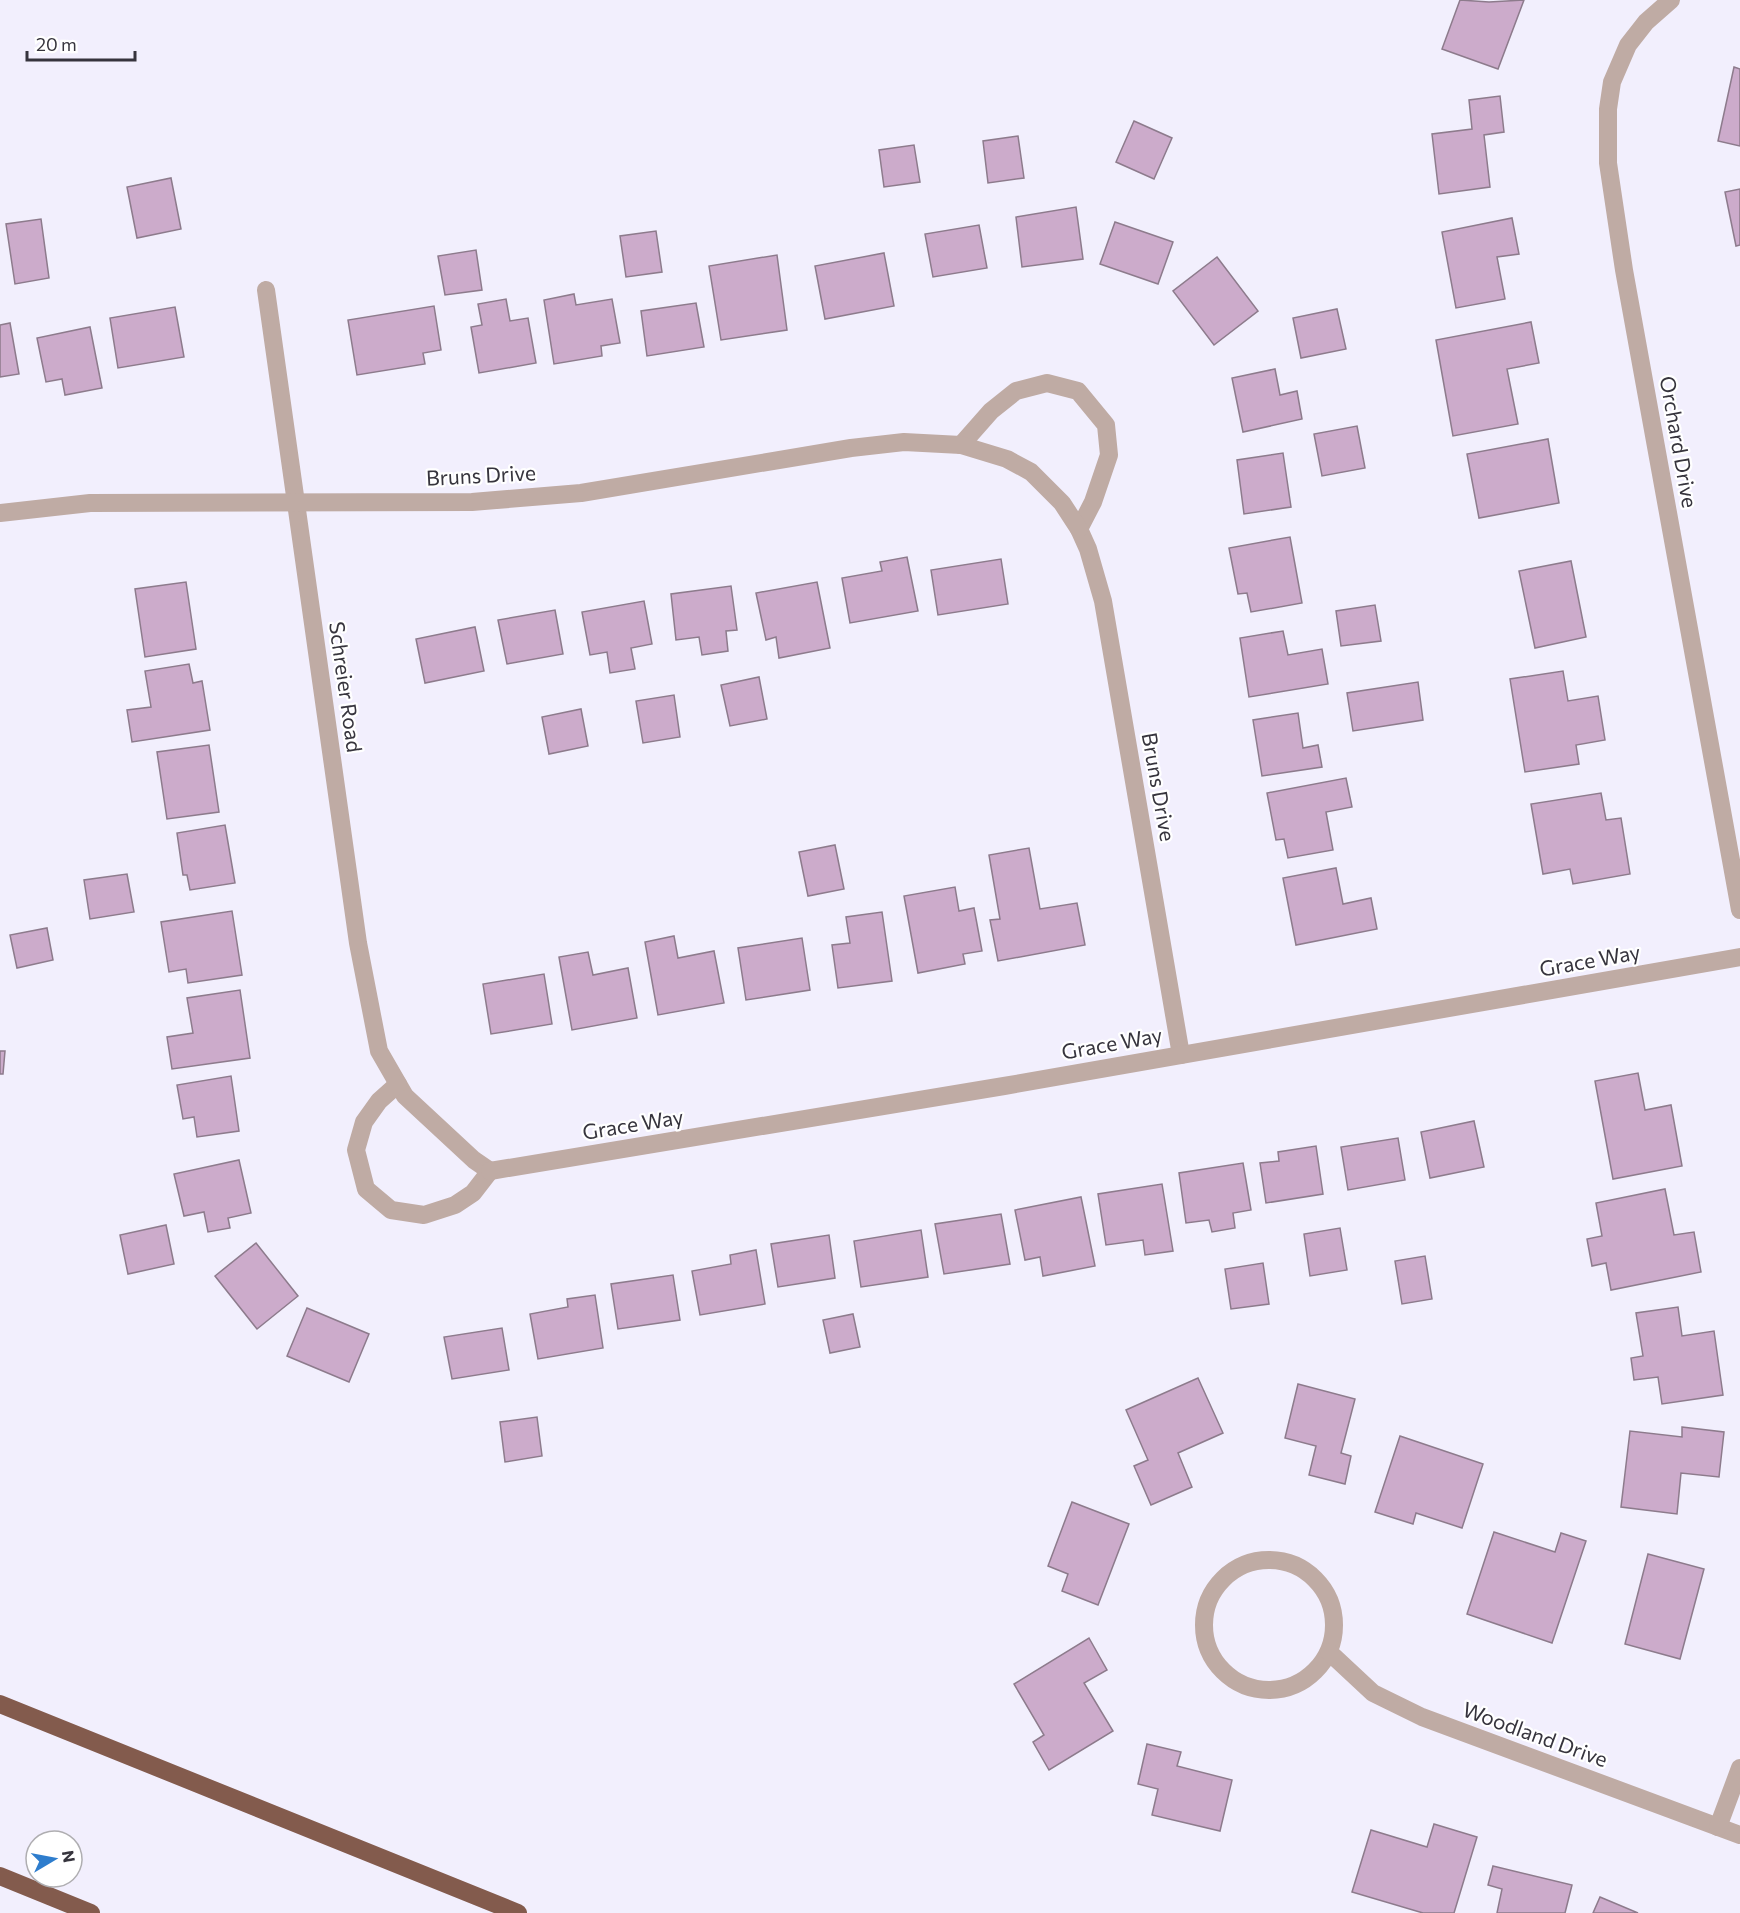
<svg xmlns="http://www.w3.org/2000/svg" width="1740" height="1913" viewBox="0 0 1740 1913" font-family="Commissioner,sans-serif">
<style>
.building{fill:#ccabcb;stroke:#8d7b8c;stroke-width:1.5}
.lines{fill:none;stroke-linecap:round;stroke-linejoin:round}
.street{stroke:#bfaba4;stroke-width:18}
.highway{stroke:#835b4d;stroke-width:18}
.labels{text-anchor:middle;stroke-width:4.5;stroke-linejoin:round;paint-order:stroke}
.street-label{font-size:21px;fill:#36343d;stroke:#fff}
</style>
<rect width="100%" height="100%" fill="#f2effd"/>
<g class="building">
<polygon points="1460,0 1489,2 1524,0 1498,69 1442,49"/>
<polygon points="1734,67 1740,69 1740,146 1718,141"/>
<polygon points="1500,96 1504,132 1484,135 1490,187 1439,194 1432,134 1472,129 1469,100"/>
<polygon points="1134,121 1172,138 1154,179 1116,162"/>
<polygon points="1018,136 1024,178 988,183 983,141"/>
<polygon points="914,145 920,182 884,187 879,150"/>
<polygon points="171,178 181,229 137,238 127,187"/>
<polygon points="1740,189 1740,245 1736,246 1725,192"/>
<polygon points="1076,207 1083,259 1022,267 1016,217"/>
<polygon points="1512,218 1519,254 1497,257 1505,299 1456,308 1442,232"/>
<polygon points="41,219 49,278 15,284 6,224"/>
<polygon points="1115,222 1173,242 1158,284 1100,264"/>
<polygon points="979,225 987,268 933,277 925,234"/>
<polygon points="656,231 662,272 626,277 620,236"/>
<polygon points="476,250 482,290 445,295 438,256"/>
<polygon points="884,253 894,306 825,319 815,266"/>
<polygon points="777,255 787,330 721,340 709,266"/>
<polygon points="1217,257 1258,311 1214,345 1173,291"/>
<polygon points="574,294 576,305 612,299 620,343 601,346 602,356 554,364 544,300"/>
<polygon points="506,299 510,321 528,318 536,363 479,373 471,327 482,325 478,304"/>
<polygon points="696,303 704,347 647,356 641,311"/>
<polygon points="434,306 441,350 423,353 425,364 357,375 348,320"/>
<polygon points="175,307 184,357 118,368 110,318"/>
<polygon points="1337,309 1346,349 1301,358 1293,318"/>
<polygon points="1531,322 1539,363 1507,369 1518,424 1453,436 1436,340"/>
<polygon points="10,323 19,374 0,377 0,325"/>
<polygon points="90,327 102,388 65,395 62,379 46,382 37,338"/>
<polygon points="1275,369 1280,395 1297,391 1302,419 1243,432 1232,378"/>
<polygon points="1357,426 1365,468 1322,476 1314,434"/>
<polygon points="1548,439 1559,503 1479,518 1467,454"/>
<polygon points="1283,453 1291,507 1244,514 1237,460"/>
<polygon points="1290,537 1302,603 1251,612 1247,593 1238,594 1229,548"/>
<polygon points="907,557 918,611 850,623 842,578 882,571 880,562"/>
<polygon points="1001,559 1008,604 938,615 931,570"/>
<polygon points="1571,561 1586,637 1535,648 1519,571"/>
<polygon points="186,582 196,649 145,657 135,589"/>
<polygon points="817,582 830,648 779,658 776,637 766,640 756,593"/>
<polygon points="731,586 737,630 726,631 728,651 702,655 699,637 676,640 671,594"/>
<polygon points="644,601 652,644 631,648 635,669 610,673 607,652 590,655 582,612"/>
<polygon points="1375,605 1381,641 1341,646 1336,611"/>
<polygon points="555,610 563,654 507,664 498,620"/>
<polygon points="475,627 484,671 425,683 416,639"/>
<polygon points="1283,631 1288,655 1322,649 1328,684 1249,697 1240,638"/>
<polygon points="189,664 193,683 202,681 210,730 132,742 127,710 151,707 145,671"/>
<polygon points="1563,671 1568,701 1598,696 1605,740 1576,745 1579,764 1525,772 1510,679"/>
<polygon points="759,677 767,719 730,726 721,685"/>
<polygon points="1418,682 1423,720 1353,731 1347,693"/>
<polygon points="674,695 680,737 643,743 636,701"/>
<polygon points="581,709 588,746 549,754 542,717"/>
<polygon points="1298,713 1303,748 1318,745 1322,767 1262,776 1253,720"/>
<polygon points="209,745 219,812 167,819 157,752"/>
<polygon points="1346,778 1352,807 1326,812 1333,850 1288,858 1284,839 1276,840 1267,793"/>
<polygon points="1601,793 1606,820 1621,818 1630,874 1573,884 1570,869 1543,874 1531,804"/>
<polygon points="225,825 235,883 190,890 187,875 183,875 177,833"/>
<polygon points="835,845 844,889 808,896 799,852"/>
<polygon points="1029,848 1040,909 1077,903 1085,945 998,961 990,920 1000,919 989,855"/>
<polygon points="1336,868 1343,904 1371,898 1377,929 1296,945 1283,878"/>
<polygon points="127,874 134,912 90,919 84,880"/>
<polygon points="955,887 959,911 974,908 982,951 963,954 965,964 918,973 904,896"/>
<polygon points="232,911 242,975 188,983 186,969 169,972 161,922"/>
<polygon points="882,912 892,981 838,988 832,945 850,943 846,917"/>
<polygon points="47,928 53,960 17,968 10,935"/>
<polygon points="674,936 678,958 714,951 724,1003 658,1015 645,942"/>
<polygon points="802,938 810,990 746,1000 738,948"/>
<polygon points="588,952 593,975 628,968 637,1018 572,1030 559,957"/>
<polygon points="544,974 552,1024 491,1034 483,984"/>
<polygon points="240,990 250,1058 172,1069 167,1037 193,1033 187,998"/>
<polygon points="0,1051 5,1051 3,1074 0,1074"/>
<polygon points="1638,1073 1645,1110 1671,1105 1682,1166 1613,1179 1595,1081"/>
<polygon points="231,1076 239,1131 197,1137 194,1117 183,1119 177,1085"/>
<polygon points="1474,1121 1484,1167 1430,1178 1421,1132"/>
<polygon points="1398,1138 1405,1180 1348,1190 1341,1147"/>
<polygon points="1316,1146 1323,1194 1266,1203 1260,1163 1279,1161 1278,1152"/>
<polygon points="239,1160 251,1213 228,1218 230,1228 208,1232 204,1212 184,1216 174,1174"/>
<polygon points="1243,1163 1251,1210 1233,1213 1235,1228 1212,1232 1209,1220 1186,1223 1179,1173"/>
<polygon points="1162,1184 1173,1251 1145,1255 1143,1240 1106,1245 1098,1194"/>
<polygon points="1665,1189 1674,1235 1694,1232 1701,1272 1611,1290 1606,1263 1592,1266 1587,1239 1602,1236 1596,1203"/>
<polygon points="1081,1197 1095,1266 1043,1276 1040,1257 1025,1260 1015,1210"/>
<polygon points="1001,1214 1010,1264 944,1274 935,1224"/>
<polygon points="166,1225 174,1264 128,1274 120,1235"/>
<polygon points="1340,1228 1347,1270 1310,1276 1304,1234"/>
<polygon points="921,1230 928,1277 861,1287 854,1241"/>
<polygon points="829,1235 835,1278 778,1287 771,1244"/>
<polygon points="256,1243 298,1296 257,1329 215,1276"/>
<polygon points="756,1250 765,1304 700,1315 692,1271 731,1264 730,1255"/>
<polygon points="1425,1256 1432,1299 1402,1304 1395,1261"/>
<polygon points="1263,1263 1269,1304 1231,1309 1225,1269"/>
<polygon points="673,1275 680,1320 618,1329 611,1284"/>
<polygon points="595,1295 603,1348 538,1359 530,1314 568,1307 567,1299"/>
<polygon points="1678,1307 1682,1336 1714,1331 1723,1395 1662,1404 1658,1377 1634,1380 1631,1358 1643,1356 1636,1313"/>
<polygon points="307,1308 369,1334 349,1382 287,1356"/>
<polygon points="853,1314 860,1347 830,1353 823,1320"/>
<polygon points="502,1328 509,1370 452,1379 444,1337"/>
<polygon points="1198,1378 1223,1433 1178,1453 1192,1487 1151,1505 1134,1466 1148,1460 1126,1410"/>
<polygon points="1298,1384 1355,1399 1341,1453 1351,1456 1345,1484 1309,1475 1316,1446 1285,1438"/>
<polygon points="537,1417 542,1456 505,1462 500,1422"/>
<polygon points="1682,1427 1724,1432 1719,1477 1681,1473 1677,1514 1621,1507 1630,1431 1682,1437"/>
<polygon points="1400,1436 1483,1464 1462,1528 1416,1513 1413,1524 1375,1512"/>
<polygon points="1072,1502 1129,1524 1098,1605 1062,1591 1068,1574 1048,1566"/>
<polygon points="1494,1532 1555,1552 1561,1533 1586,1541 1552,1643 1467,1614"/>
<polygon points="1648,1554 1704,1569 1680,1659 1625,1644"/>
<polygon points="1089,1638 1107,1670 1084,1683 1113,1731 1049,1770 1033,1742 1044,1735 1014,1684"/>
<polygon points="1147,1744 1181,1752 1177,1766 1232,1780 1220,1831 1152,1815 1158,1789 1138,1784"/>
<polygon points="1434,1824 1477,1837 1454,1913 1423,1913 1352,1892 1371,1830 1427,1847"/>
<polygon points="1493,1866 1572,1885 1565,1913 1497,1913 1502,1889 1488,1885"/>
<polygon points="1600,1897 1638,1913 1593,1913"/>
</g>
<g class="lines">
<g class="street">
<polyline points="1671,0 1646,22 1628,45 1612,82 1608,109 1608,163 1624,270 1740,910"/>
<polyline points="266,290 358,943 379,1051 398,1084 405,1096 474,1160 490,1171"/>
<polyline points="961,445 991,411 1016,391 1047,383 1078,391 1106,425 1109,455 1093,502 1079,529 1088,549 1103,601 1181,1055"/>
<polyline points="0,513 90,503 472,502 581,493 851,448 904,442 961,445 1007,459 1031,472 1062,503 1079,529"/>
<polyline points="398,1084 379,1101 364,1122 356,1150 366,1189 391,1210 424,1215 455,1205 473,1193 490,1171"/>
<polyline points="490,1171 1004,1086 1740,957"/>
<circle cx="1269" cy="1625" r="65"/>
<polyline points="1329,1652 1373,1693 1422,1717 1740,1835"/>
<polyline points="1718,1827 1740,1768"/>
</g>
<g class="highway">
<polyline points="0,1704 518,1913"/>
<polyline points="0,1876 91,1913"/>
</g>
</g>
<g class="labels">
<g class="street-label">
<text transform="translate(1678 442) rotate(80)" y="7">Orchard Drive</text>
<text transform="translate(481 476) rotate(-3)" y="7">Bruns Drive</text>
<text transform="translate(345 687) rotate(82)" y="7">Schreier Road</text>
<text transform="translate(1158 787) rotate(80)" y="7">Bruns Drive</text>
<text transform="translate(1590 961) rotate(-10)" y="7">Grace Way</text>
<text transform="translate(1112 1044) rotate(-10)" y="7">Grace Way</text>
<text transform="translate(633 1125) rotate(-9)" y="7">Grace Way</text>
<text transform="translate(1535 1735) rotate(20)" y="7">Woodland Drive</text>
</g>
</g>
<g transform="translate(54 1859) rotate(80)"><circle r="28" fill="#ffffff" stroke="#afaeb1" stroke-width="1.5"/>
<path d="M0-4.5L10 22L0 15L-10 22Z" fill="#2e7dcd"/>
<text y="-9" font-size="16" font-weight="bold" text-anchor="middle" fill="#36343d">N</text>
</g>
<path d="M27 51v9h108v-9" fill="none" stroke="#36343d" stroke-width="3"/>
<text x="36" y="51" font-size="18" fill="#36343d" stroke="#ffffff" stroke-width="4.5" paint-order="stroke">20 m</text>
</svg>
